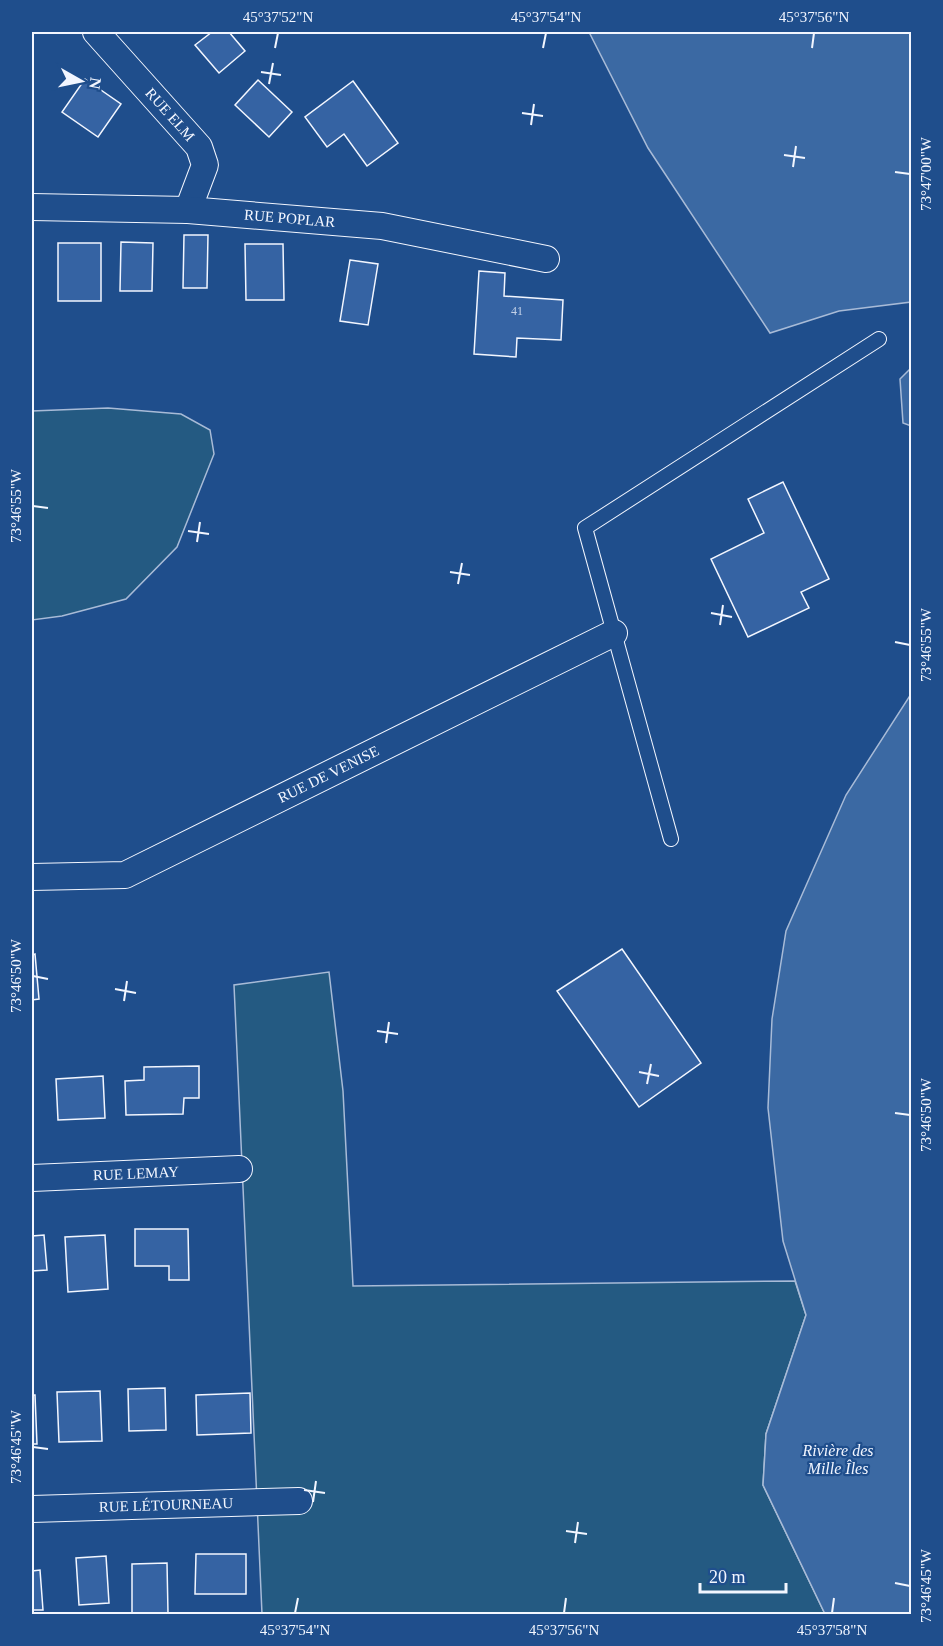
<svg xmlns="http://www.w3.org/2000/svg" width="943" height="1646" viewBox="0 0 943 1646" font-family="'Times New Roman',serif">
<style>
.green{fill:#245a82;stroke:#a8bbd7;stroke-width:1.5}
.water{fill:#3b69a3;stroke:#a8bbd7;stroke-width:1.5}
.building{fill:#3563a3;stroke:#f2f6ff;stroke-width:1.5}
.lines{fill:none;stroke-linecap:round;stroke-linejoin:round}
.lane-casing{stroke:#f2f6ff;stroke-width:16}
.street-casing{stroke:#f2f6ff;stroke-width:28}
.lane{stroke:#1f4e8c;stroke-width:14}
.street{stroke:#1f4e8c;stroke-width:26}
.ticks{fill:none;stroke:#f2f6ff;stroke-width:2}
.labels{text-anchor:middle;stroke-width:4.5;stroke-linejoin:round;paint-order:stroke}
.number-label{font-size:12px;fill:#c3d1e8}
.street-label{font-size:15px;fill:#f2f6ff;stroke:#1f4e8c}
.water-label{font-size:16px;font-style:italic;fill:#f2f6ff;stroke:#1f4e8c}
.neatline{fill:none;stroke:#f2f6ff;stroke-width:2}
.ticks-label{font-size:15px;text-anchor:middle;fill:#f2f6ff}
</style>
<rect width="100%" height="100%" fill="#1f4e8c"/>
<g class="green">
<polygon points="108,408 181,414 210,430 214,454 177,547 126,599 62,616 32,620 32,411"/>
<polygon points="329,972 343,1091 353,1286 795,1281 806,1315 766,1434 763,1485 825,1614 262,1614 234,985"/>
</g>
<g class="water">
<polygon points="589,32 911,32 911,302 839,311 770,333 648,148"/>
<polygon points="911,368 911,426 903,423 900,379"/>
<polygon points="911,694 911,1614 825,1614 763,1485 766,1434 806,1315 783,1241 768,1108 772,1019 786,931 846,795"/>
</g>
<g class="building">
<polygon points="212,32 229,32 245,51 219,73 195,45"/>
<polygon points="85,79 121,104 98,137 62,112"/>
<polygon points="258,80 292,112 269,137 235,105"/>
<polygon points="353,81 398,143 367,166 344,134 327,147 305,117"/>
<polygon points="184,235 208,235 207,288 183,288"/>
<polygon points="121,242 153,243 152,291 120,291"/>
<rect x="58" y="243" width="43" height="58"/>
<polygon points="245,244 283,244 284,300 246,300"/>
<polygon points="350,260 378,264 368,325 340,321"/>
<polygon points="479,271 505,273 504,296 563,300 561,340 517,338 516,357 474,354"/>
<polygon points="783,482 829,579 801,592 809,608 748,637 711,559 764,533 748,499"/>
<polygon points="622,949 701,1063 639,1107 557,991"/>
<polygon points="35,954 39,999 32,1000 32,955"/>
<polygon points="199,1066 199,1098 184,1098 183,1114 126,1115 125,1081 144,1080 144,1067"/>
<polygon points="103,1076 105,1118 58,1120 56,1079"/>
<polygon points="135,1229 188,1229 189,1280 169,1280 169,1266 135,1266"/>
<polygon points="44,1235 47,1270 32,1271 32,1236"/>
<polygon points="105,1235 108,1289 68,1292 65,1237"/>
<polygon points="165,1388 166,1430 129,1431 128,1389"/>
<polygon points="100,1391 102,1441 59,1442 57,1392"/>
<polygon points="250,1393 251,1433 197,1435 196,1395"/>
<polygon points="32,1395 35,1395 37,1444 32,1444"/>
<polygon points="196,1554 246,1554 246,1594 195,1594"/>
<polygon points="106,1556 109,1603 79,1605 76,1558"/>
<polygon points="167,1563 168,1613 132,1614 132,1564"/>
<polygon points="40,1570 43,1610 32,1610 32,1571"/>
</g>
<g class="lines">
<g class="lane-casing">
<polyline id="lane" points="671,839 585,528 879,339"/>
</g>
<g class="street-casing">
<g id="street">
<path id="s1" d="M 96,32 L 199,147 L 205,165 L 188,210"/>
<path id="s2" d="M 32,207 L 188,210 L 382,226 L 546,259"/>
<path id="s3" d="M 32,877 L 125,875 L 614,633"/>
<path id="s4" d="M 32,1178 L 239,1169"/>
<path id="s5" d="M 32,1509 L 299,1501"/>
</g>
</g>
<use href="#lane" class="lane"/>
<use href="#street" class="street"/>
</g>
<path class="ticks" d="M 275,48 L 278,33M 543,48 L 546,33M 812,48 L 814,33M 261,72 L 281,75M 269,84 L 273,63M 522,113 L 543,116M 531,125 L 534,104M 784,155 L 805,158M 793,167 L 796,146M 895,172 L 910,174M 33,506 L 48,508M 188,531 L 209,534M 197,542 L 200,522M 450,572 L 470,575M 458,584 L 462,563M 711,613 L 732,617M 720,625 L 723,605M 895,642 L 910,645M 33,976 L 48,979M 115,989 L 136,993M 124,1001 L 127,981M 377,1031 L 398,1034M 386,1043 L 389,1022M 639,1072 L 659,1076M 647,1084 L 651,1064M 895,1113 L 910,1115M 33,1447 L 48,1449M 304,1490 L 325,1493M 313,1502 L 316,1481M 566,1531 L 587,1534M 575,1543 L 578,1522M 895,1583 L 910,1586M 295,1613 L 298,1598M 564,1613 L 566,1598M 832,1613 L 834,1598"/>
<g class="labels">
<g class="number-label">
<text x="517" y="315">41</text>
</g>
<g class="street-label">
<text dy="5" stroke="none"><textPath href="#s1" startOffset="111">RUE ELM</textPath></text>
<text dy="5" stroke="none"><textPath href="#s2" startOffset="258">RUE POPLAR</textPath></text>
<text dy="5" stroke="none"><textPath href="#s3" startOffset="320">RUE DE VENISE</textPath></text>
<text dy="5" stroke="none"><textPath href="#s4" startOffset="104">RUE LEMAY</textPath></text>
<text dy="5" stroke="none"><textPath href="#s5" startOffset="134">RUE LÉTOURNEAU</textPath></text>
</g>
<g class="water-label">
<text x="838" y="1456">Rivière des<tspan x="838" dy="18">Mille Îles</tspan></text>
</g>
</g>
<rect width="943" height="1646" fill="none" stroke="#1f4e8c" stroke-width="66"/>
<g transform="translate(81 81) rotate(99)" stroke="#1f4e8c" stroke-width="4.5" paint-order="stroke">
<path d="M0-4.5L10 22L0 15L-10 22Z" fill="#f2f6ff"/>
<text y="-9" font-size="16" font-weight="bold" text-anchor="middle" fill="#f2f6ff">N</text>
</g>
<path d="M700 1583v9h86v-9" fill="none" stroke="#f2f6ff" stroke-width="3"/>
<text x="709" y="1583" font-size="18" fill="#f2f6ff" stroke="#1f4e8c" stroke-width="4.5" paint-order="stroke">20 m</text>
<rect x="33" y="33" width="877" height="1580" class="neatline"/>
<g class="ticks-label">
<text x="278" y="22">45°37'52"N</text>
<text x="546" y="22">45°37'54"N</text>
<text x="814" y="22">45°37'56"N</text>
<text transform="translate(926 174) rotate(-90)" y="5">73°47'00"W</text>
<text transform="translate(16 506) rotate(-90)" y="5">73°46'55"W</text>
<text transform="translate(926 645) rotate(-90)" y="5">73°46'55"W</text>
<text transform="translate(16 976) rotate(-90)" y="5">73°46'50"W</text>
<text transform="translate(926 1115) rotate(-90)" y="5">73°46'50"W</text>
<text transform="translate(16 1447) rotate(-90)" y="5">73°46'45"W</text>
<text transform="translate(926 1586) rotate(-90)" y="5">73°46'45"W</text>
<text x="295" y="1635">45°37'54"N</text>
<text x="564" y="1635">45°37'56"N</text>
<text x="832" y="1635">45°37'58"N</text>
</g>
</svg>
